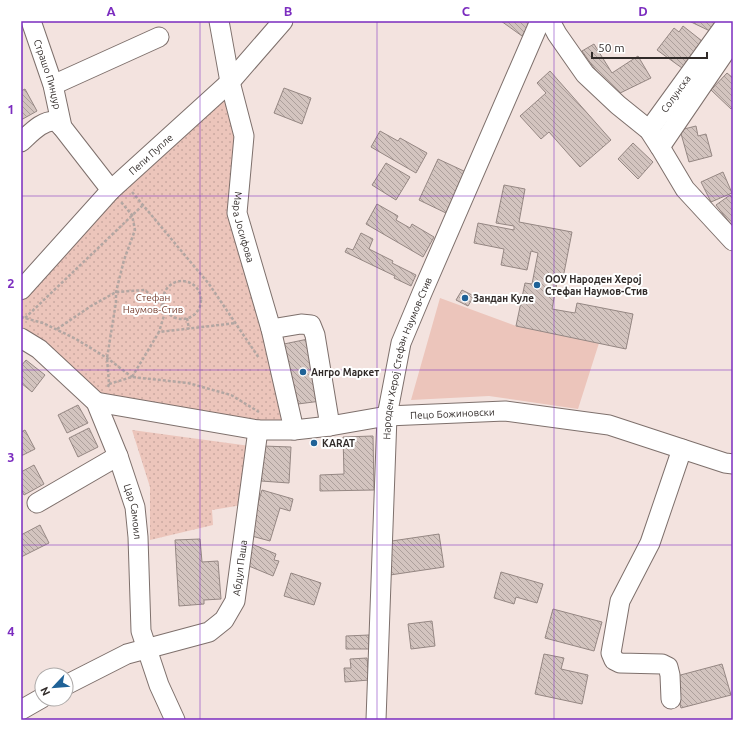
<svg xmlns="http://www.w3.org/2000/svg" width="754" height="741" viewBox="0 0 754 741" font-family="Ubuntu,sans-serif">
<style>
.grass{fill:#ecc5bb}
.park{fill:url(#park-dots)}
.building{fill:url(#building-back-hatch);stroke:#958783}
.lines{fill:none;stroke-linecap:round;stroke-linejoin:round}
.minor-casing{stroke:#7e706c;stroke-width:21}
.path{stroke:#b2a6a2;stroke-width:2.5;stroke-dasharray:3 2;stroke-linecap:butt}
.minor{stroke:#fff;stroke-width:19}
.grid{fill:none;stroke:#7b2cbf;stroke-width:1;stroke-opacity:0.55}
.poi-dot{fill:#1f6297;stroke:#fff;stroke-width:1.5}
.labels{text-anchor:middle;stroke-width:4;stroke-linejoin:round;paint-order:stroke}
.street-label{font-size:10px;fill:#312b29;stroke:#fff}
.poi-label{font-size:10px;font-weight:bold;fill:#312b29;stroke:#fff;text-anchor:start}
.park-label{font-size:10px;fill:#7a4132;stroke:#fff}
.neatline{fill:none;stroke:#7b2cbf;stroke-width:1.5}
.grid-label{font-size:13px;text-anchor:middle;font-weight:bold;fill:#7b2cbf}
</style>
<defs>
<pattern id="park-dots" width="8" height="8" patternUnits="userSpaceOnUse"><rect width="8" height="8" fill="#ecc5bb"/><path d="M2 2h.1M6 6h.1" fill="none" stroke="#cba9a1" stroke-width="1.8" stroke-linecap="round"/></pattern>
<pattern id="building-back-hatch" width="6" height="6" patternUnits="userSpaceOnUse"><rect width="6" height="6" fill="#d3c4bf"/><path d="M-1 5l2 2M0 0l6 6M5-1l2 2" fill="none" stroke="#ac9f9b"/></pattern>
</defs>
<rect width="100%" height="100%" fill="#f3e3df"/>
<polygon class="grass" points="440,298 516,326 599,343 578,409 489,396 411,400"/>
<g class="park">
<polygon points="230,82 244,136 237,213 294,430 96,402 21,338 21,290"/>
<polygon points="132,430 250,446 242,505 212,510 213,525 150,540 150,487"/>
</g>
<g class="building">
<polygon points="501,21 532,21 522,36"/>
<polygon points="689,21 717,21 712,32"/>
<polygon points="683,26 702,41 682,68 657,50 674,28 679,32"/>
<polygon points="594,44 612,73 638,56 651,78 614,96 582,51"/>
<polygon points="550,71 611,140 580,167 549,132 541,139 520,116 546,93 537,83"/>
<polygon points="727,73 733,78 733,107 731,109 711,90"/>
<polygon points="284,88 311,98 302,124 274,113"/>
<polygon points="25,89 37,111 21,120 21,91"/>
<polygon points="696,126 698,136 706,134 712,156 689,162 680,130"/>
<polygon points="380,131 398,141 400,138 427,153 416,173 371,147"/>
<polygon points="633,143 653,162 638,179 618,159"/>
<polygon points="438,159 466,172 446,213 419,200"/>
<polygon points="386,163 410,177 396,200 372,185"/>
<polygon points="723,172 732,193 711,202 701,182"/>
<polygon points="504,185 525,189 519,222 572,232 563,278 558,277 552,309 575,313 577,303 633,314 626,349 516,326 525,283 532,284 538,253 531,251 527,270 501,265 504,249 474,243 478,223 514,230 514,226 496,223"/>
<polygon points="730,195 733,199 733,227 716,205"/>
<polygon points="377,204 398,216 396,220 410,228 412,224 434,237 423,257 366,224"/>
<polygon points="361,233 373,239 369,249 393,261 392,263 416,275 411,286 394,278 395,276 345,252 347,248 353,250"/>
<polygon points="462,290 474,296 468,306 456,300"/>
<polygon points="308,339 321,401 298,404 284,344"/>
<polygon points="26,360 45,375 32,392 21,383 21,366"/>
<polygon points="78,405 88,423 67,433 58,415"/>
<polygon points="89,428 98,447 78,457 69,438"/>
<polygon points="25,430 35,449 21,456 21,432"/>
<polygon points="373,436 374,490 320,491 320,475 344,474 343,437"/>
<polygon points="263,446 291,447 289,483 261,481"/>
<polygon points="34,465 44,484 24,495 21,489 21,472"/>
<polygon points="262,490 293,499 290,511 280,508 270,541 248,535"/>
<polygon points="40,525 49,543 21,557 21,535"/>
<polygon points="439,534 444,567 390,575 385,542"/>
<polygon points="200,539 202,562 218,561 221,599 204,600 204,604 179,606 175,540"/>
<polygon points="252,544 276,554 274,560 279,561 273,576 244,564"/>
<polygon points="501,572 543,584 537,603 516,597 514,604 494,598"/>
<polygon points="291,573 321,583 314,605 284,596"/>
<polygon points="553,609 602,622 594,651 545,638"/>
<polygon points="432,621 435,646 411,649 408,624"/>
<polygon points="369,635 369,649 346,649 346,636"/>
<polygon points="544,654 564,658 561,669 588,675 582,704 535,694"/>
<polygon points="367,658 369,680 345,682 344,668 351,668 350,659"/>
<polygon points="722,664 731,695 681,708 673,677"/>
</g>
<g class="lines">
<g class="minor-casing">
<g id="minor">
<path id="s1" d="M 31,21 L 53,85 L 62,127 L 111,190"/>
<path id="s2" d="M 219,21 L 230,82 L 244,136 L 237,213 L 271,329 L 294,430"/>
<polyline points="550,21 557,34 585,74 618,105 649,130 660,147 685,189 733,241"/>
<polyline points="53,85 159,37"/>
<path id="s3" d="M 649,130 L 728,21"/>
<path d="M 21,142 C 31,133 42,120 56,121 L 62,127"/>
<polyline points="660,147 733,40"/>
<path id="s4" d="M 21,290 L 111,190 L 230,82 L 283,21"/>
<polyline points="271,329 301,324 311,325 315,335 330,426"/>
<path id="s5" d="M 21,338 L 39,349 L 96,402 L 118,456 L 135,507 L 138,537 L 141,631 L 159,685 L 175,720"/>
<path id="s6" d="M 96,402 L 258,430 L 294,430 L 330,426 L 387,416 L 505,411 L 609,425 L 725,463 L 733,464"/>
<polyline points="37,503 118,456"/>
<path id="s7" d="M 66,685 L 127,654 L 209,632 L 224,620 L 235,601 L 258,430"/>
<polyline points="671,699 670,675 668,667 662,664 620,663 614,660 611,653 620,601 650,543 682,449"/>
<polyline points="21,710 42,698"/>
<path id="s8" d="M 376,720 L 387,416 L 401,343 L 422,293 L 540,21"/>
</g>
</g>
<g class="path">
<polyline points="132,192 209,284 259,358"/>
<circle cx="182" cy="300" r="19"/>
<polyline points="21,317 43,323 76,339 107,358 132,377"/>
<polyline points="25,318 143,205"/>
<polyline points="187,318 189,329"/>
<polyline points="57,329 91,306 116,292 145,290 166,309 159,332"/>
<polyline points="132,377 159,332 236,323"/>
<polyline points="109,384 132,377 188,383 231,395 259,412"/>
<polyline points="108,387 109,384 107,358 116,302 116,292 124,260 135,230 132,215 121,202"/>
</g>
<use href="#minor" class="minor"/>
</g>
<path class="grid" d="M 200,21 L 200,720M 377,21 L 377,720M 554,21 L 554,720M 21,196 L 733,196M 21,370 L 733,370M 21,545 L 733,545"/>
<g class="poi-dot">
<circle cx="537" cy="285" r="4"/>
<circle cx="465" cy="298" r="4"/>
<circle cx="303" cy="372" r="4"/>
<circle cx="314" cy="443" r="4"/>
</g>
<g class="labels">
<g class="street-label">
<text dy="4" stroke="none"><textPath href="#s1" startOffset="56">Страшо Пинџур</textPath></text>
<text dy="4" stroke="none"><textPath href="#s3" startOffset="45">Солунска</textPath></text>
<text dy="4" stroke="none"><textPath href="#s4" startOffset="188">Пепи Пупле</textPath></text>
<text dy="4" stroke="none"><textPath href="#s2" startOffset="210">Мара Јосифова</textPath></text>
<text dy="4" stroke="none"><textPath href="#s8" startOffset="365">Народен Херој Стефан Наумов-Стив</textPath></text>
<text dy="4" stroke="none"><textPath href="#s6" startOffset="360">Пецо Божиновски</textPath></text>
<text dy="4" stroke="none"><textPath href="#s5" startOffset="215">Цар Самоил</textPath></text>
<text dy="4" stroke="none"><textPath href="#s7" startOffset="228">Абдул Паша</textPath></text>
</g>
<g class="poi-label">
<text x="545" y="283">ООУ Народен Херој<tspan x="545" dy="12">Стефан Наумов-Стив</tspan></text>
<text x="473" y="302">Зандан Куле</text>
<text x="311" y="376">Ангро Маркет</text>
<text x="322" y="447">KARAT</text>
</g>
<g class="park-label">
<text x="153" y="301">Стефан<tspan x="153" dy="12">Наумов-Стив</tspan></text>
</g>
</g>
<rect width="754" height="741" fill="none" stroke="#ffffff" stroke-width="44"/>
<g transform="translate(54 687) rotate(244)"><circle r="19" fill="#ffffff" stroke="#adaaa9"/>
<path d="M0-3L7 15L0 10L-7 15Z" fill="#1f6297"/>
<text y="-6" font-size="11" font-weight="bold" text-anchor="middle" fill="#312b29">N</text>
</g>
<path d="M592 52v6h115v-6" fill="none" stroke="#312b29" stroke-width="2"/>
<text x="598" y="52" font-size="12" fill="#312b29" stroke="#ffffff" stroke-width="3" paint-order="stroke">50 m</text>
<rect x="22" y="22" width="710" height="697" class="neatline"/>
<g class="grid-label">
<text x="111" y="16">A</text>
<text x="288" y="16">B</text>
<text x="466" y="16">C</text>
<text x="643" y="16">D</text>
<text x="11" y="114">1</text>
<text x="11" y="288">2</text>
<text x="11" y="462">3</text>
<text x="11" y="636">4</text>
</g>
</svg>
